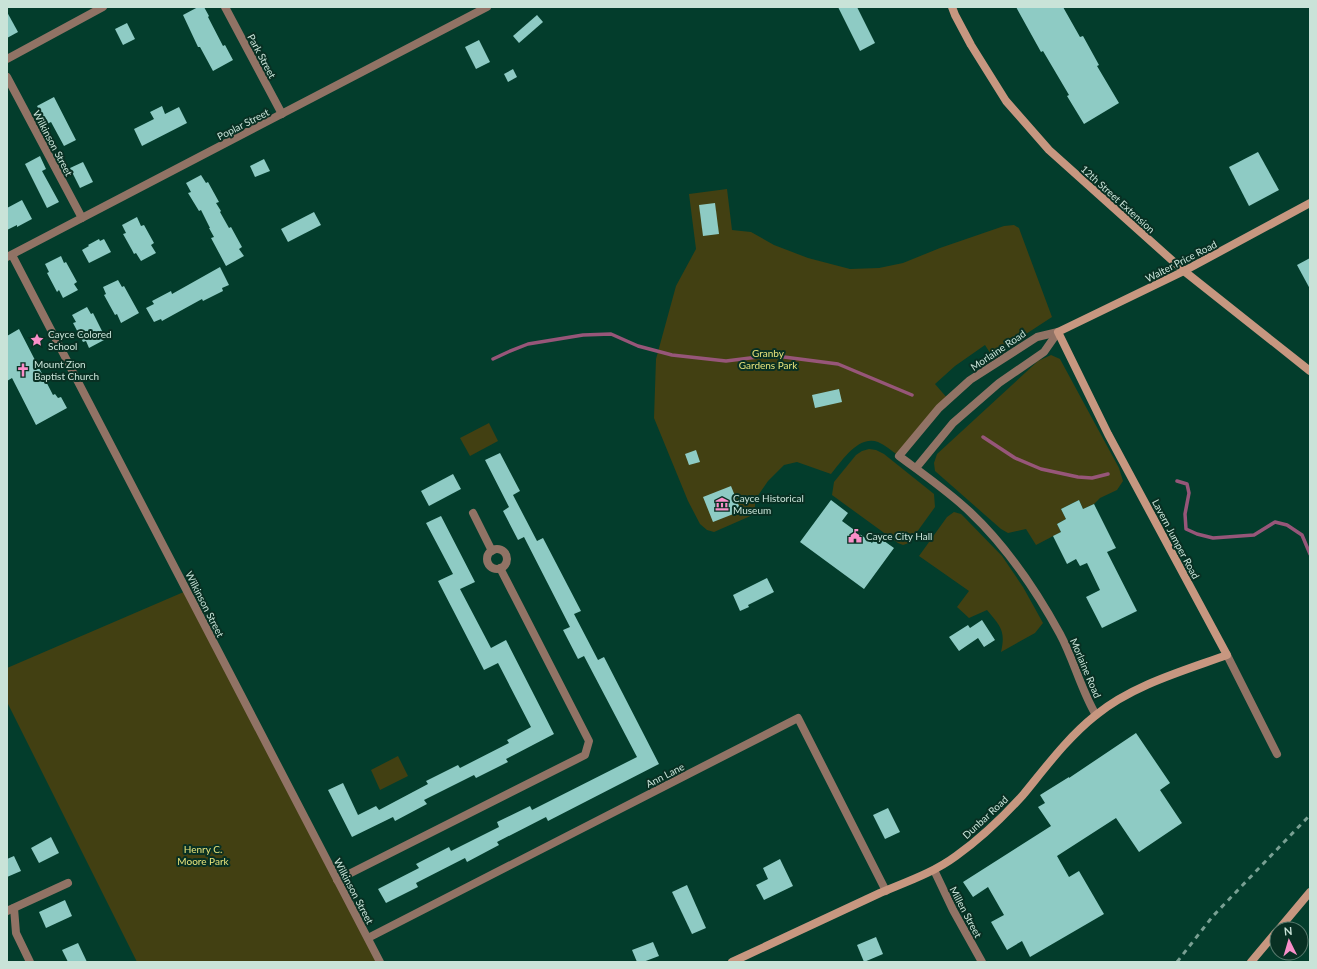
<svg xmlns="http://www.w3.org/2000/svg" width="1317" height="969" viewBox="0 0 1317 969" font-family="Lato,sans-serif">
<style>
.green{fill:#424012}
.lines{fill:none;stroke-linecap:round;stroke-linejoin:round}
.stream{stroke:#975679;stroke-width:3.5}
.building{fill:#8ecbc4}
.street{stroke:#917365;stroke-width:8}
.secondary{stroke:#c79780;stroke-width:8}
.rail{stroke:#79a093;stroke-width:3;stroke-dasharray:5 5;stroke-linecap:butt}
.labels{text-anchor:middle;stroke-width:4;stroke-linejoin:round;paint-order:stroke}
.street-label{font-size:10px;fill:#c9e3d8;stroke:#083023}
.poi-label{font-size:10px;fill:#c9e3d8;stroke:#083023;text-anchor:start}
.park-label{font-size:10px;fill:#e7e37b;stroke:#083023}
</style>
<rect width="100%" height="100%" fill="#033d2c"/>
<g class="green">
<path d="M 727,189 L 732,230 L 751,232 L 774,245 L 808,258 L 850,269 L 879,268 L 903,263 L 940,248 L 1004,226 L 1014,225 L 1019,228 L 1020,231 L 1052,317 L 992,356 L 985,345 L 955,366 L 935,384 L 948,399 L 899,456 C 892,451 885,445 878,442 C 858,435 842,461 831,474 L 797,462 L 784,465 L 768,481 L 755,500 L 755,514 L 714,532 L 707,530 L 700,524 L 688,501 L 654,418 L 656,359 L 676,286 L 696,249 L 689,194 Z"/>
<polygon points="1051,355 1060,359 1119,468 1123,481 1117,490 1100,498 1094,504 1083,509 1079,500 1061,509 1066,519 1057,524 1061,532 1036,545 1026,529 1008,533 1001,529 935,471 934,463 937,454 1038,361"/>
<polygon points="489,423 498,441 470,456 460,438"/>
<polygon points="869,449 876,450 884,454 934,494 935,507 909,543 903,545 898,543 832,495 834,482 856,455 862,451"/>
<path d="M 954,512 L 961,514 L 965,518 L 1002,556 L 1023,587 L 1043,623 L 1035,633 L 1001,652 C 1006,630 1000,626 987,610 L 969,618 L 957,607 L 969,591 L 919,556 L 947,517 Z"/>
<polygon points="186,591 380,962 137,962 7,702 7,668"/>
<polygon points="398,756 408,776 380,790 371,770"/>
</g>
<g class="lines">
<g class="stream">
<polyline points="493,359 508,352 528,344 583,335 611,334 638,346 672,355 726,361 766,356 784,357 838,364 912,395"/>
<polyline points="983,437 1015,458 1041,469 1078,477 1092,478 1108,474"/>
<polyline points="1177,481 1187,484 1189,493 1185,514 1186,529 1197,534 1213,538 1254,535 1275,522 1287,525 1302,535 1310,554"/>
</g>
</g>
<g class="building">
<polygon points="198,7 204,7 209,16 208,17 223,46 225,45 233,60 213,71 200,47 198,47 183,15"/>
<polygon points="838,7 857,7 875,43 860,51"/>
<polygon points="1016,7 1063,7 1080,37 1083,36 1099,65 1097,66 1119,103 1084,124 1067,96 1069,95 1043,51 1041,52"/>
<polygon points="7,12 18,32 7,38"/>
<polygon points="537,15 543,22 519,43 513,36"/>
<polygon points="127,23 135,39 123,45 115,29"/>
<polygon points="479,40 490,62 476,69 465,47"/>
<polygon points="513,69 517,77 508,82 504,74"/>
<polygon points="54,97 76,140 64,146 51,122 47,124 37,106"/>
<polygon points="162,106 165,114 179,107 187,123 142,146 134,129 154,119 150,112"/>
<polygon points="1258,152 1279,190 1249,206 1229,167"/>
<polygon points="40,156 46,169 42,171 59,202 47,208 25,164"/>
<polygon points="264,159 270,171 255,177 250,166"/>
<polygon points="83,162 93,182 80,188 70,168"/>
<polygon points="201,175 206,183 208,182 219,202 216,203 221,211 220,212 229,228 231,227 242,247 239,249 244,256 226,266 211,238 214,237 209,228 210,228 201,210 199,211 188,193 191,192 186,183"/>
<polygon points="22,200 32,219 17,227 17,225 7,230 7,208"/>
<polygon points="715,203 719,234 703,236 699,205"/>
<polygon points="314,212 321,225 288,242 281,229"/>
<polygon points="137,217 141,226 144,225 154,243 151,245 156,253 141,261 136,253 134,254 132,250 123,234 126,233 122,225"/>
<polygon points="99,239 100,241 104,239 111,252 89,263 82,250 89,246 88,245"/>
<polygon points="61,256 64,263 66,262 77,282 74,284 78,290 63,298 59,290 57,292 47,273 49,272 45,264"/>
<polygon points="1310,258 1310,289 1297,265"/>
<polygon points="220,267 229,285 222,288 223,291 203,301 202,299 162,321 161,319 154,322 146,308 154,304 152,301 171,291 172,294"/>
<polygon points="118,280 122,287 124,286 139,313 121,323 117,314 115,315 104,295 106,294 103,287"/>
<polygon points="87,307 91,314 93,313 103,333 101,334 104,340 89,348 86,341 83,342 73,323 76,322 72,315"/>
<polygon points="19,329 53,395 55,394 58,398 61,397 67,408 36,425 12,378 7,381 7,336"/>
<polygon points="839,389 842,402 815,408 812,395"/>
<polygon points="696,450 700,462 689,465 685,454"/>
<polygon points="500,453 520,491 513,495 537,541 543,538 581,611 574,614 598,660 604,657 659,764 548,821 546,817 497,842 499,845 467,862 465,858 416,883 418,887 386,903 378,889 419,868 416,864 449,847 451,851 499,827 497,822 530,806 532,810 637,757 584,656 578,659 563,630 570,627 524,537 518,540 503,511 509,507 485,460"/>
<polygon points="453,474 461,489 429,506 421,491"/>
<polygon points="731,486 741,511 713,522 703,497"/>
<polygon points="831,500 848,513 842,521 872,543 877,536 894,548 864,589 800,542"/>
<polygon points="1079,500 1083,509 1094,504 1116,548 1107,552 1137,611 1102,628 1086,597 1100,590 1087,563 1080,566 1076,559 1067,564 1053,536 1061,532 1057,524 1066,519 1061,509"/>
<polygon points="441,516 475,582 460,589 491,648 506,640 554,734 506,759 508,762 476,778 474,775 424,800 427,804 395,821 393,817 352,837 328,790 343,783 358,815 376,806 379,810 428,784 426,781 458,765 460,768 509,743 507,740 531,727 498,663 484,670 438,581 453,574 426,523"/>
<polygon points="767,578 774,592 748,605 749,607 740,611 733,595"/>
<polygon points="982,620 995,640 984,647 978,638 959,651 949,637 968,625 970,628"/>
<polygon points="1136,733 1170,783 1160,790 1182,823 1139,852 1116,818 1057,856 1069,877 1079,871 1104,914 1030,957 1022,941 1007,950 991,922 1004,915 988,887 973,897 963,882 1051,826 1038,807 1045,803 1040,795 1069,777 1069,778"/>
<polygon points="888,808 900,832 885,839 873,815"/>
<polygon points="51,837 59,853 39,863 31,848"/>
<polygon points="14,856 21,871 7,877 7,859"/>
<polygon points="780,859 793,886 764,900 756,885 768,879 763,868"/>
<polygon points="687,885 706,928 692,934 672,892"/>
<polygon points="65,900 72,916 46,928 39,912"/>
<polygon points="876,937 883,954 864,962 857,945"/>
<polygon points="653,942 659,956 643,962 637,962 632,950"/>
<polygon points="78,943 87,962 68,962 62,950"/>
</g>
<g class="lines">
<g class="street">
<polyline points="225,7 282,114"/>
<polyline points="7,59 103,7"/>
<polyline points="7,77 82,218"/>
<polyline points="12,255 380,962"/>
<polyline points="7,257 487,7"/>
<path d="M 1058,332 L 1037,337 L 970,380 L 939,408 L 899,456 C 923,474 949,492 970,512 C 1007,547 1036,590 1060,634 C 1074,660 1081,690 1096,715"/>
<polyline points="916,468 953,423 999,383 1044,352 1058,332"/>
<polyline points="473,513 492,551"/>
<circle cx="497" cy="559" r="10"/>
<polyline points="1227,655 1277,754"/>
<polyline points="934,870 953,910 982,962"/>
<polyline points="337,880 585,755 589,741 500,568"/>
<polyline points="14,908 16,933 30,962"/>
<polyline points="7,911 68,883"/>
<polyline points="368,938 798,718 886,891"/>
</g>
<g class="secondary">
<polyline points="952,7 955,15 971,45 1006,101 1049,150 1184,271 1310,371"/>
<polyline points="1279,929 1310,892"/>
<path d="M 732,962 C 781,939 831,916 880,893 C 906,882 933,873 956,856 C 980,839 1003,817 1023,795 C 1046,767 1067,738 1096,715 C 1133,685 1183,671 1227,655 L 1108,434 L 1058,332 L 1184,271 L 1310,203"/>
<polyline points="1251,962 1277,931"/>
</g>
<polyline class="rail" points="1177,962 1213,916 1310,815"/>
</g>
<defs>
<g id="sight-bare" transform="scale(1.08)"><path d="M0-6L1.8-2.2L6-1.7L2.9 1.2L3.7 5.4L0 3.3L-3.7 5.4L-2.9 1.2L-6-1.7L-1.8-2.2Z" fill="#f98fc9" stroke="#083023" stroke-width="2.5" paint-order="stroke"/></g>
<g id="church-bare" transform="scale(1.08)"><path d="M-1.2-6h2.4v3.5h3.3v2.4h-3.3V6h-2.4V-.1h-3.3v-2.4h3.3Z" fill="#f98fc9" stroke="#083023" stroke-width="2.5" paint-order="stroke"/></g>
<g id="museum-bare" transform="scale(1.08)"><path d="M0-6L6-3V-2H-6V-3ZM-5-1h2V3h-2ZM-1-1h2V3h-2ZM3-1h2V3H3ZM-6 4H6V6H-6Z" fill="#f98fc9" stroke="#083023" stroke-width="2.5" paint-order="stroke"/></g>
<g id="civic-bare" transform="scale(1.08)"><path d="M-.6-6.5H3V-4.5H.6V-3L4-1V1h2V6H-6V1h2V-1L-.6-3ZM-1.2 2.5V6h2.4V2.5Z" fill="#f98fc9" stroke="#083023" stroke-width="2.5" paint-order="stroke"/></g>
</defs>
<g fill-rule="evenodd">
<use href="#sight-bare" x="37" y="340"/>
<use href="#church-bare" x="23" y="370"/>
<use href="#museum-bare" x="722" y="504"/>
<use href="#civic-bare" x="855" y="536"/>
</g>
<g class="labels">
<g class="street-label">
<text transform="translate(262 56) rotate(62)" y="4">Park Street</text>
<text transform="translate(243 124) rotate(-27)" y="4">Poplar Street</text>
<text transform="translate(53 143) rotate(62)" y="4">Wilkinson Street</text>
<text transform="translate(1118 199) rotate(42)" y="4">12th Street Extension</text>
<text transform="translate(1181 261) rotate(-27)" y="4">Walter Price Road</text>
<text transform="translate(998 350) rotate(-34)" y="4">Morlaine Road</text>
<text transform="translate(1176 539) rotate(62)" y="4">Lavern Jumper Road</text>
<text transform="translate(205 604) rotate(63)" y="4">Wilkinson Street</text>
<text transform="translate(1086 668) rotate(67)" y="4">Morlaine Road</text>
<text transform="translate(665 775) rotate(-27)" y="4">Ann Lane</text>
<text transform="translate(985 817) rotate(-43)" y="4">Dunbar Road</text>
<text transform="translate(354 891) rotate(62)" y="4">Wilkinson Street</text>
<text transform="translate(966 912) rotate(62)" y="4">Millen Street</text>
</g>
<g class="poi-label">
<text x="48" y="338">Cayce Colored<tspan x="48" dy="12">School</tspan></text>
<text x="34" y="368">Mount Zion<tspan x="34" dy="12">Baptist Church</tspan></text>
<text x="733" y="502">Cayce Historical<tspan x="733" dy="12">Museum</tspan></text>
<text x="866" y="540">Cayce City Hall</text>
</g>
<g class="park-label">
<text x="768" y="357">Granby<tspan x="768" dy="12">Gardens Park</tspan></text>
<text x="203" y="853">Henry C.<tspan x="203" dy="12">Moore Park</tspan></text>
</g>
</g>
<rect width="1317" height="969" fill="none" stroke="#c9e3d8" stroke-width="16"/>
<g transform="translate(1289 941) rotate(355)"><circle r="19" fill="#083023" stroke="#55786b"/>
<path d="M0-3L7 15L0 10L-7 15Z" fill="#f98fc9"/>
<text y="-6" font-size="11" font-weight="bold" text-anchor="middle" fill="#c9e3d8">N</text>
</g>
</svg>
